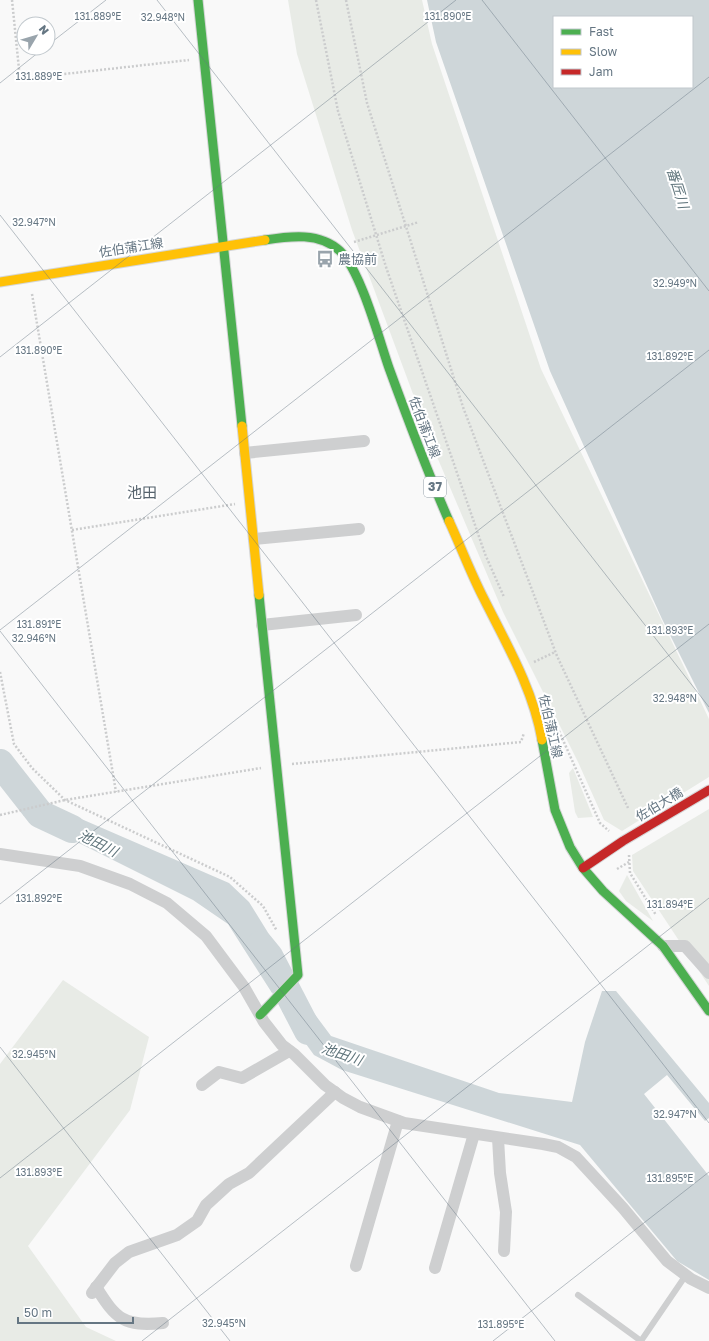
<svg xmlns="http://www.w3.org/2000/svg" width="709" height="1341" viewBox="0 0 709 1341" font-family="'Golos Text','Noto Sans JP',sans-serif">
<style>
.green{fill:#e8ebe6}
.water{fill:#ced6d9;fill-rule:evenodd}
.lines{fill:none;stroke-linecap:round;stroke-linejoin:round}
.river{stroke:#ced6d9;stroke-width:28}
.fast-casing{stroke:#d5d6d7;stroke-width:11}
.slow-casing{stroke:#d5d6d7;stroke-width:11}
.jam-casing{stroke:#d5d6d7;stroke-width:11}
.path{stroke:#cbcccd;stroke-width:2.5;stroke-dasharray:2 2;stroke-linecap:butt}
.lane{stroke:#cecfd0;stroke-width:6}
.street{stroke:#cecfd0;stroke-width:12}
.fast{stroke:#4caf50;stroke-width:9}
.slow{stroke:#ffc107;stroke-width:9}
.jam{stroke:#c62828;stroke-width:9}
.ticks{fill:none;stroke:#657683;stroke-width:1;stroke-opacity:0.45}
.labels{text-anchor:middle;stroke-width:4;stroke-linejoin:round;paint-order:stroke}
.shield{fill:#fff;stroke:#939fa8;stroke-width:1}
.shield-label{font-size:12px;font-weight:bold;fill:#657683}
.street-label{font-size:13px;fill:#657683;stroke:#fff}
.poi-label{font-size:13px;fill:#657683;stroke:#fff;text-anchor:start}
.water-label{font-size:14px;font-style:italic;fill:#60757c;stroke:#fff}
.quarter-label{font-size:15px;fill:#57646e;stroke:#fff}
.ticks-label{font-size:10px;text-anchor:middle;fill:#657683;stroke:#fff;stroke-width:4;stroke-linejoin:round;paint-order:stroke}
</style>
<rect width="100%" height="100%" fill="#f9f9f9"/>
<g class="green">
<polygon points="288,0 422,0 432,44 541,369 709,719 709,777 622,831 604,820 578,762 503,612 432,445 352,230 297,54"/>
<polygon points="573,768 593,817 578,818 575,812 569,773"/>
<polygon points="709,809 709,986 633,871 632,855"/>
<polygon points="627,875 653,921 626,901 619,891"/>
<polygon points="63,980 149,1037 130,1110 28,1246 86,1327 116,1341 0,1341 0,1064"/>
</g>
<g class="water">
<path d="M 427,0 L 709,0 L 709,713 L 662,619 L 550,371 L 436,42 ZM 554,17 L 692,17 L 692,87 L 554,87 Z"/>
<polygon points="56,808 229,883 249,902 288,965 272,993 228,924 193,900 23,815"/>
<polygon points="296,989 331,1036 499,1093 572,1102 585,1042 602,991 616,991 709,1103 709,1118 705,1121 667,1075 644,1094 709,1176 709,1280 677,1261 580,1145 342,1070 314,1055 282,1011"/>
</g>
<g class="lines">
<g class="river">
<polyline points="0,763 40,814 72,829"/>
<polyline points="260,945 269,956 308,1031"/>
</g>
<g class="fast-casing">
<g id="fast">
<polyline points="198,0 242,426"/>
<path d="M 265,240 C 290,236 320,232 340,251 C 361,271 379,339 389,368 C 408,420 427,471 449,521"/>
<polyline points="259,595 298,975 260,1015"/>
<polyline points="542,740 555,810 570,847 583,868 603,891 663,946 709,1011"/>
</g>
</g>
<g class="slow-casing">
<g id="slow">
<polyline points="0,282 265,240"/>
<polyline points="242,426 259,595"/>
<path d="M 449,521 C 461,547 471,574 484,599 C 507,645 533,689 542,740"/>
</g>
</g>
<g class="jam-casing">
<polyline id="jam" points="583,868 623,841 709,790"/>
</g>
<g class="path">
<polyline points="12,0 20,79 189,60"/>
<polyline points="316,0 338,111 386,267 485,554 504,597"/>
<polyline points="346,0 367,103 463,407 557,656 628,808"/>
<polyline points="354,242 419,222"/>
<polyline points="32,294 116,792"/>
<polyline points="72,530 235,504"/>
<polyline points="534,662 555,652"/>
<polyline points="0,672 14,744 32,768 65,800 230,877 263,906 277,931"/>
<polyline points="559,731 600,823 609,831"/>
<polyline points="292,764 521,742 524,733"/>
<polyline points="0,815 65,800 261,768"/>
<polyline points="629,855 630,873 656,915"/>
<polyline points="617,869 629,862"/>
</g>
<g class="lane">
<polyline points="578,1295 641,1341"/>
<polyline points="641,1341 686,1275"/>
</g>
<g class="street">
<polyline points="245,453 364,441"/>
<polyline points="254,539 359,529"/>
<polyline points="262,625 356,615"/>
<polyline points="0,854 80,866 130,884 167,903 206,936 244,987 264,1022 282,1045 294,1054 325,1085 343,1098 360,1107 404,1123 543,1144 558,1147 576,1157 623,1208 667,1261 691,1279 709,1288"/>
<polyline points="663,946 685,946 709,973"/>
<polyline points="202,1085 219,1072 242,1078 289,1051"/>
<polyline points="498,1138 500,1173 506,1212 504,1251"/>
<polyline points="356,1266 398,1121"/>
<polyline points="435,1268 474,1134"/>
<path d="M 96,1287 C 116,1319 124,1327 163,1323"/>
<polyline points="92,1293 115,1263 129,1252 177,1235 197,1221 206,1205 229,1184 249,1173 335,1092"/>
</g>
<use href="#fast" class="fast"/>
<use href="#slow" class="slow"/>
<use href="#jam" class="jam"/>
</g>
<path class="ticks" d="M 157,0 L 709,707M 482,0 L 709,291M 48,45 L 106,0M 0,83 L 44,48M 0,215 L 709,1123M 0,357 L 456,0M 0,630 L 709,77M 0,631 L 555,1341M 0,904 L 709,350M 0,1047 L 230,1341M 0,1178 L 709,624M 142,1341 L 709,898M 493,1341 L 709,1172"/>
<defs>
<g id="bus-bare" transform="scale(1.38)"><path d="M-5-6H5V4H4V6H2V4H-2V6H-4V4H-5ZM-3.5-4V0h7V-4ZM-3.5 1.2v1.5H-2V1.2ZM2 1.2v1.5H3.5V1.2Z" fill="#99a4ac" stroke="#fff" stroke-width="2.5" paint-order="stroke"/></g>
</defs>
<g fill-rule="evenodd">
<use href="#bus-bare" x="325" y="259"/>
</g>
<g class="labels">
<rect class="shield" x="424" y="477" width="22" height="20" rx="3"/>
<g class="shield-label">
<text x="435" y="491">37</text>
</g>
<g class="street-label">
<text transform="translate(131 247) rotate(-9)" y="5">佐伯蒲江線</text>
<text transform="translate(425 427) rotate(69)" y="5">佐伯蒲江線</text>
<text transform="translate(551 726) rotate(77)" y="5">佐伯蒲江線</text>
<text transform="translate(659 804) rotate(-31)" y="5">佐伯大橋</text>
</g>
<g class="poi-label">
<text x="338" y="264">農協前</text>
</g>
<g class="water-label">
<text transform="translate(678 188) rotate(73)" y="5">番匠川</text>
<text transform="translate(98 843) rotate(27)" y="5">池田川</text>
<text transform="translate(342 1054) rotate(19)" y="5">池田川</text>
</g>
<g class="quarter-label">
<text x="142" y="498">池田</text>
</g>
</g>
<g class="ticks-label">
<text x="98" y="20">131.889°E</text>
<text x="448" y="20">131.890°E</text>
<text x="163" y="21">32.948°N</text>
<text x="39" y="80">131.889°E</text>
<text x="34" y="226">32.947°N</text>
<text x="675" y="287">32.949°N</text>
<text x="39" y="354">131.890°E</text>
<text x="670" y="360">131.892°E</text>
<text x="39" y="628">131.891°E</text>
<text x="670" y="634">131.893°E</text>
<text x="34" y="642">32.946°N</text>
<text x="675" y="702">32.948°N</text>
<text x="39" y="902">131.892°E</text>
<text x="670" y="908">131.894°E</text>
<text x="34" y="1058">32.945°N</text>
<text x="675" y="1118">32.947°N</text>
<text x="39" y="1176">131.893°E</text>
<text x="670" y="1182">131.895°E</text>
<text x="224" y="1327">32.945°N</text>
<text x="501" y="1328">131.895°E</text>
</g>
<rect x="553" y="16" width="140" height="72" fill="#ffffff" stroke="#c1c8cd"/>
<rect x="561" y="29" width="20" height="6" fill="#4caf50" stroke="#c1c8cd"/>
<text x="589" y="36" font-size="12" fill="#657683">Fast</text>
<rect x="561" y="49" width="20" height="6" fill="#ffc107" stroke="#c1c8cd"/>
<text x="589" y="56" font-size="12" fill="#657683">Slow</text>
<rect x="561" y="69" width="20" height="6" fill="#c62828" stroke="#c1c8cd"/>
<text x="589" y="76" font-size="12" fill="#657683">Jam</text>
<g transform="translate(36 36) rotate(52)"><circle r="19" fill="#ffffff" stroke="#c1c8cd"/>
<path d="M0-3L7 15L0 10L-7 15Z" fill="#99a4ac"/>
<text y="-6" font-size="11" font-weight="bold" text-anchor="middle" fill="#657683">N</text>
</g>
<path d="M18 1317v6h115v-6" fill="none" stroke="#657683" stroke-width="2"/>
<text x="24" y="1317" font-size="12" fill="#657683" stroke="#ffffff" stroke-width="3" paint-order="stroke">50 m</text>
</svg>
